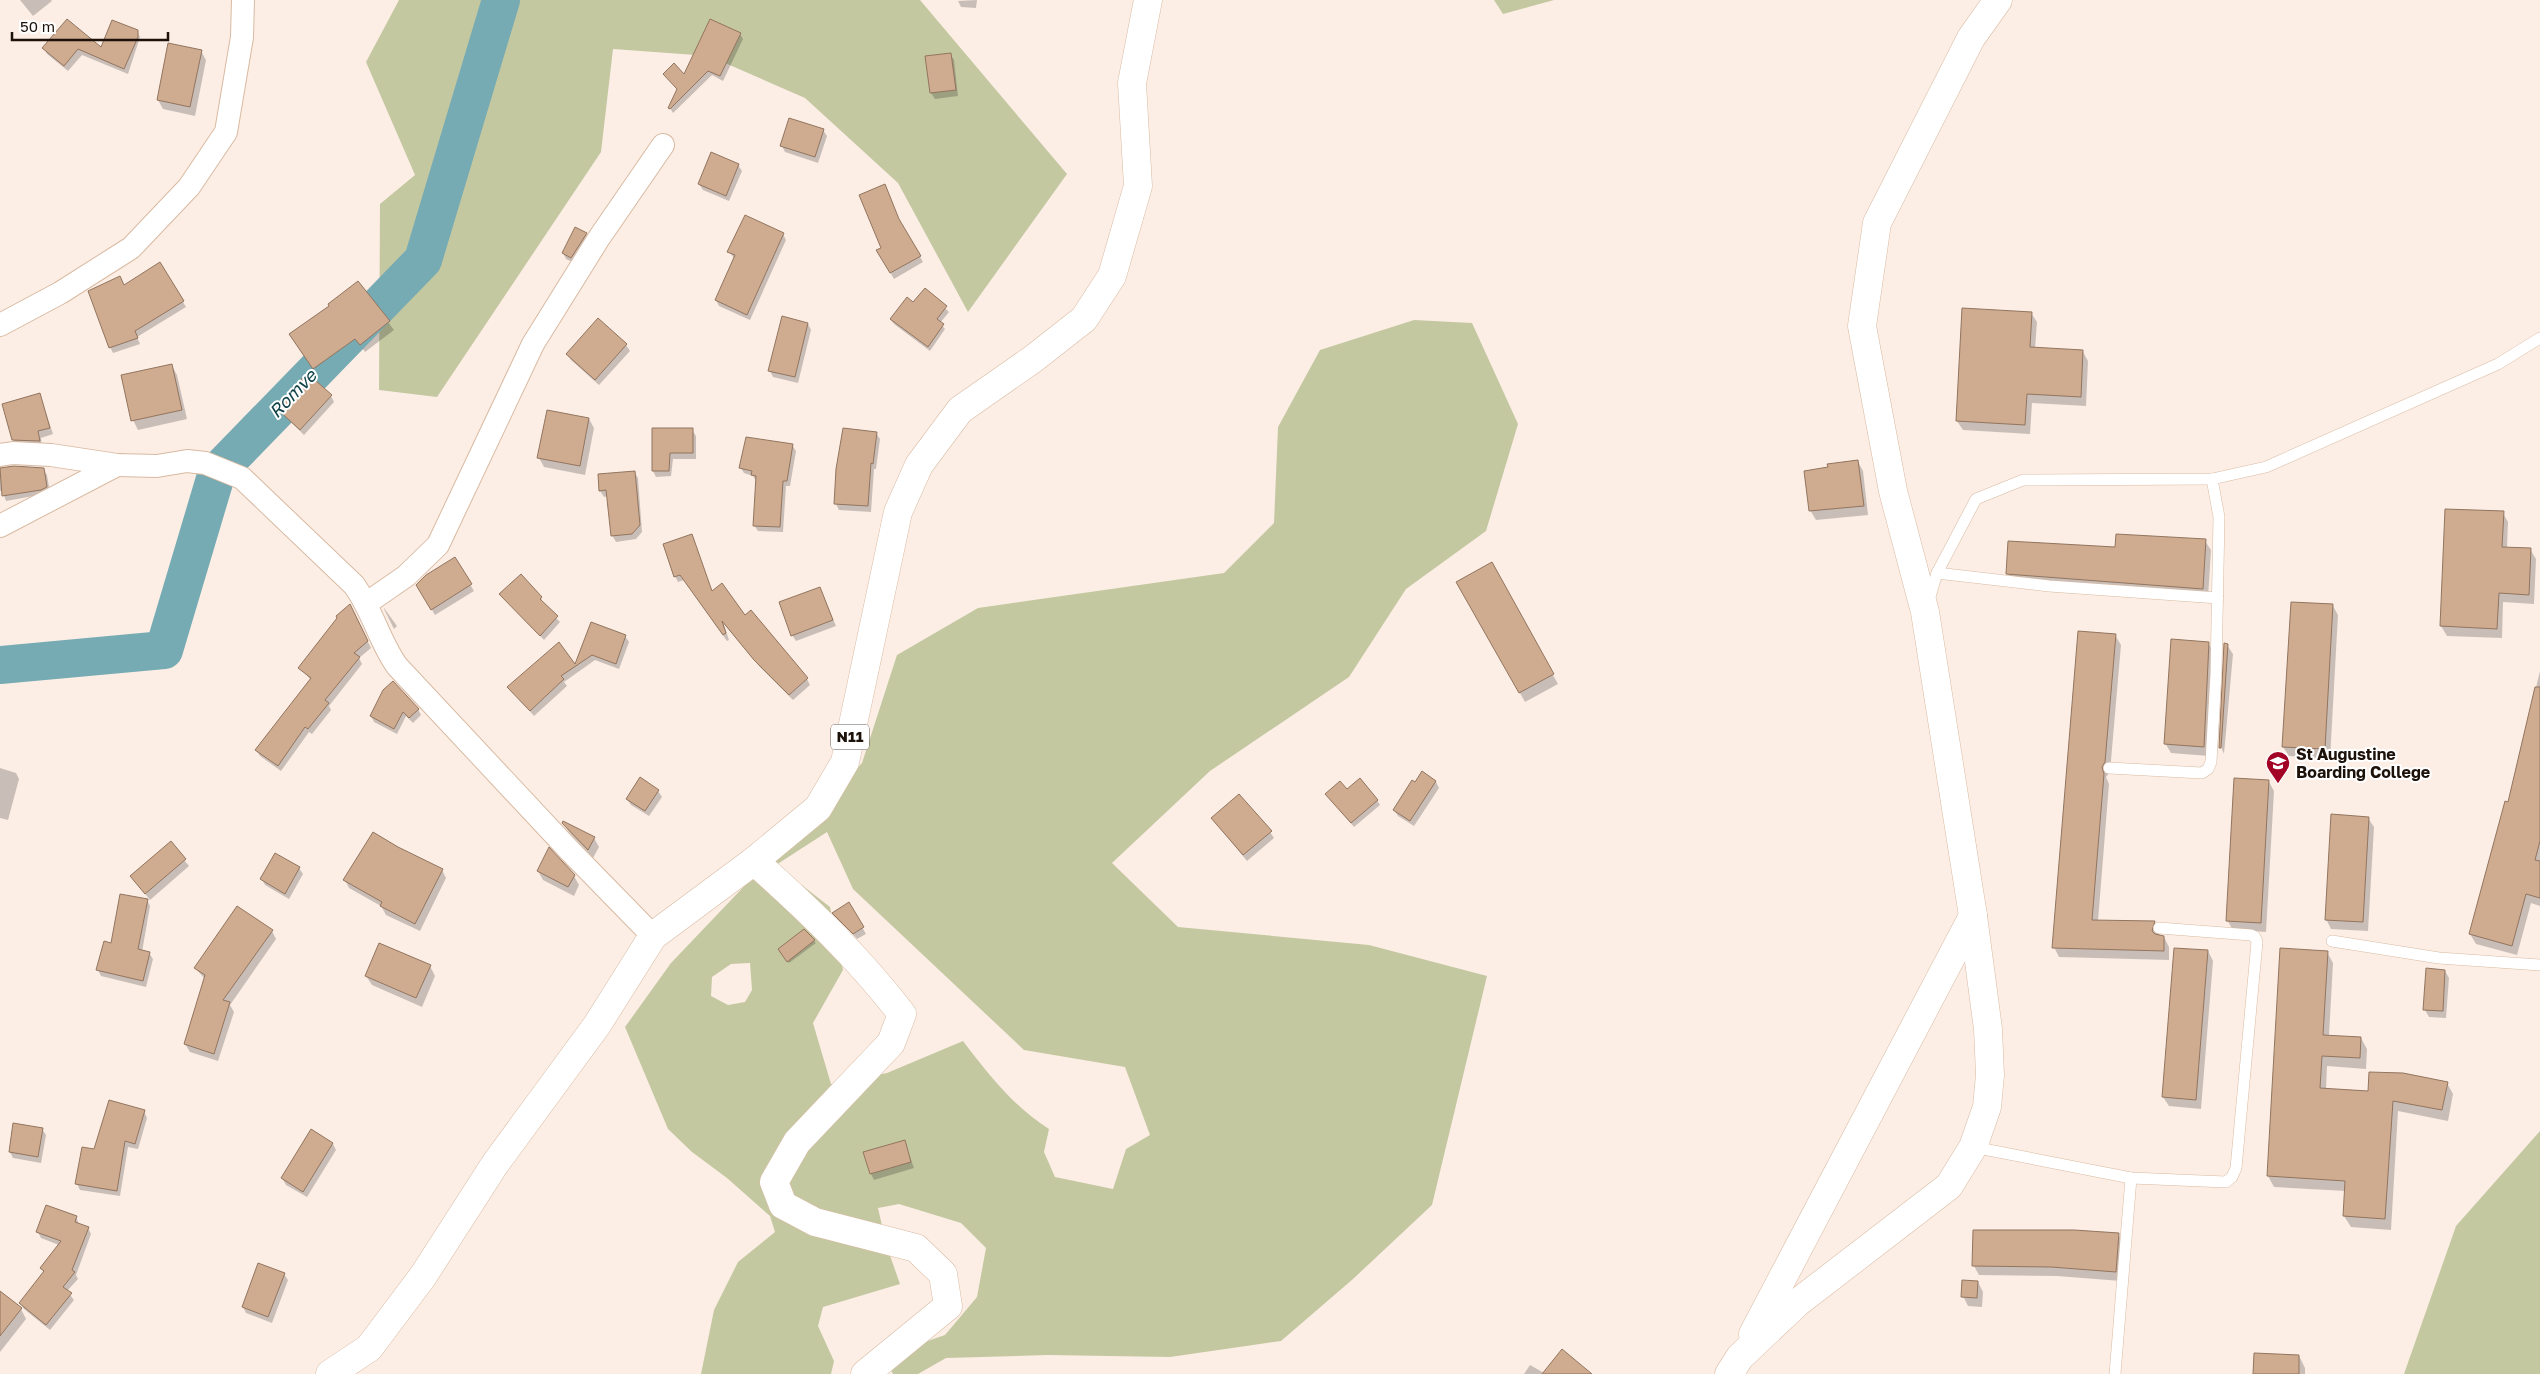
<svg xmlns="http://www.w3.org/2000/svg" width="2540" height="1374" viewBox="0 0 2540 1374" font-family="'Golos Text',sans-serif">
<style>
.green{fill:#c4c8a1;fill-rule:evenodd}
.shadow{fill:#0003}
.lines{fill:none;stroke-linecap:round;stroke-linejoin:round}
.river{stroke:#76abb3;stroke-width:38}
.building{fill:#cfab90;stroke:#92755f}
.lane-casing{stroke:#d9baa2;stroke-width:12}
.street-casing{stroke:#d9baa2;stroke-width:24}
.secondary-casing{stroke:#d9baa2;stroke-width:29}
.highway-casing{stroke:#d9baa2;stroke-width:29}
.lane{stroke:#fff;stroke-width:11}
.street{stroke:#fff;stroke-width:22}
.secondary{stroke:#fff;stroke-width:28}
.highway{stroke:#fff;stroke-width:28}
.labels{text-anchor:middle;stroke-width:4;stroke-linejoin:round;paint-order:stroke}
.shield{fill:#fff;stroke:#615954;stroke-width:1}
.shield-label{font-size:15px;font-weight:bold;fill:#1d120a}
.poi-label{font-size:16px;font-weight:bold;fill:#1d120a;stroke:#fff;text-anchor:start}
.water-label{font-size:18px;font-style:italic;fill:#104248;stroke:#fff}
</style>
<rect width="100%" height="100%" fill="#fceee5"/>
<g class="green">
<polygon points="399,0 920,0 1067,174 968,312 898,183 805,98 709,56 613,49 601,152 437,397 379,390 380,204 415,175 366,62"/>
<polygon points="1494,0 1554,0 1503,14"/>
<path d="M 1414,320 L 1472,323 L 1518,424 L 1486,531 L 1406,589 L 1349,677 L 1210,771 L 1112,863 L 1178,927 L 1369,945 L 1487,976 L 1432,1205 L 1353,1279 L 1281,1341 L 1170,1357 L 1048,1355 L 946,1358 L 918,1374 L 893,1374 L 884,1356 L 945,1335 L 977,1297 L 986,1248 L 961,1223 L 899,1204 L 878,1208 L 887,1247 L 900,1284 L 823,1307 L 818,1326 L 834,1361 L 831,1374 L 701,1374 L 714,1310 L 738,1262 L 775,1232 L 770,1216 L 727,1178 L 692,1152 L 668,1129 L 625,1027 L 671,963 L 862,763 L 897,655 L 978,608 L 1224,573 L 1274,523 L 1278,427 L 1320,350 ZM 827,832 L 853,889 L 1024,1050 L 1125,1067 L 1150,1135 L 1126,1149 L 1113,1189 L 1055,1177 L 1044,1152 L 1049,1129 C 1014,1107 988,1074 963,1041 L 887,1073 L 831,1084 L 813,1023 L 843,970 L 830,907 L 776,865 ZM 750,963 L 752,990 L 745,1002 L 728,1005 L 711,996 L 712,977 L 731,964 Z"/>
<polygon points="2540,1131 2540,1374 2404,1374 2456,1226"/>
</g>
<g class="shadow">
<polygon points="20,0 51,0 52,1 33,16"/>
<polygon points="977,0 976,8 961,7 958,1"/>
<polygon points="137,31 140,37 128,74 82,55 68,71 47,54 44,48 101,49"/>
<polygon points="740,34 743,39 723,81 712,75 673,113 670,108 678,90 665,74 685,76"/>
<polygon points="201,51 206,60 195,116 163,109 158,100"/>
<polygon points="950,54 954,60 958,96 935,99 931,93 926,57"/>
<polygon points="823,130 827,136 818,163 785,152 782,146"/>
<polygon points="738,165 742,171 729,201 703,190 699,184"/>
<polygon points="902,226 923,262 894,279 878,251"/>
<polygon points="586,234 589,240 575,263 566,259 563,253"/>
<polygon points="783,234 786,240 750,320 719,306 716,300 735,259 729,252"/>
<polygon points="160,264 186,307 137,337 140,344 113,353 110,347 124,286"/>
<polygon points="358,282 394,330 365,352 361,346 319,376 290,335 330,306"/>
<polygon points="925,289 949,312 940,323 945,329 930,351 894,324 891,320 913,303"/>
<polygon points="2031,313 2037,322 2035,349 2083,352 2088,361 2086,406 2032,403 2030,434 1963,430 1957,421"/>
<polygon points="808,324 811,330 798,383 773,377 770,371"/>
<polygon points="626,345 630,351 599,385 571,360 567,354"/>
<polygon points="172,366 177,375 187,419 138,430 133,420"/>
<polygon points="40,395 53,434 41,438 42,447 17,446 13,439"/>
<polygon points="331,396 334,402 304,435 277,408"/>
<polygon points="589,419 594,428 585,475 544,467 539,458"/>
<polygon points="692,430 696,436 696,459 673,459 671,476 656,477 653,471"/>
<polygon points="876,433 880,439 876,469 874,469 871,512 839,510 836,504"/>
<polygon points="792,445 796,451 790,486 786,486 783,532 758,531 754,525 756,481 753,476 744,473 740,467"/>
<polygon points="1858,462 1863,471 1868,515 1816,520 1810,510"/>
<polygon points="0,468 43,469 47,475 50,493 6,501 2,490 0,491"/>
<polygon points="634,472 638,478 642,532 636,539 616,542 612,535 608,496 604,497 600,491"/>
<polygon points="2446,510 2503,513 2508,522 2507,548 2530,549 2536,559 2534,604 2503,602 2502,638 2447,636 2441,626"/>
<polygon points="692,536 712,592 745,617 807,679 810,685 793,700 759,666 723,622 729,640 727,641 684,580 678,582 675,576"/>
<polygon points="2205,541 2211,550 2208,598 2013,583 2008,573"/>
<polygon points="455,559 474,591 435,615 417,585"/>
<polygon points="1491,564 1558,684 1525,702 1458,582"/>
<polygon points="820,588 836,626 796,641 792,635"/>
<polygon points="500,594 541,597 543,604 560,622 544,640"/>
<polygon points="2333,606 2338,615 2330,759 2289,756 2283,747"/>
<polygon points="384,608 397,626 394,629 384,609"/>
<polygon points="353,611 371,648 359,658 362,664 329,706 331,710 312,734 309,732 281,771 260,756 256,750 311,680 300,668"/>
<polygon points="591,624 625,636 629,642 619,669 595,660 564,682 567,686 534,716 509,687 558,644 575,667"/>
<polygon points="2115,635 2121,645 2110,772 2106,777 2109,784 2098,921 2155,923 2160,932 2159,936 2164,937 2169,947 2169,960 2059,957 2054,947"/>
<polygon points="2208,643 2214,653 2209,756 2171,753 2165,743"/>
<polygon points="2227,645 2233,654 2224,754 2221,747"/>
<polygon points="2540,671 2540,906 2531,903 2517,955 2476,944 2470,934 2508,804"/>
<polygon points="418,709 421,715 413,723 406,716 397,734 374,722 371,716"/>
<polygon points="0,768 16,773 19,779 8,820 0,818"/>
<polygon points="1436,782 1439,788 1414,826 1398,816 1394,810 1415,784"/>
<polygon points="2269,782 2274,791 2266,932 2233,930 2227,920"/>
<polygon points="658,791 662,797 649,816 631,805 627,799"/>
<polygon points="1346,791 1377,800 1380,805 1354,827 1330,799"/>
<polygon points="1212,818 1270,832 1274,838 1247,861"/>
<polygon points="2368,818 2374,827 2368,931 2331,929 2326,919"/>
<polygon points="563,823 594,838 599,847 593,858 569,832"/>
<polygon points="170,843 189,866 150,900 131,876"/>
<polygon points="397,848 442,870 446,878 420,931 386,915 381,906 349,888 345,880"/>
<polygon points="299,868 303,874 289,899 265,885 262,879"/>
<polygon points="538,871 574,876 579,885 574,896 543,880"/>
<polygon points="147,900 150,906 142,952 149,953 153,959 146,987 101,976 98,970 112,944"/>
<polygon points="849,904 866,934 857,939 834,913"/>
<polygon points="272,931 276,939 230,1005 234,1012 218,1061 190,1052 185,1044 205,979 195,968"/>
<polygon points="804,931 816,943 789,963 781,952"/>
<polygon points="2208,951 2213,961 2201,1109 2169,1106 2163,1097"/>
<polygon points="2327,952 2333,963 2329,1036 2361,1038 2367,1049 2366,1069 2327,1066 2326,1089 2369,1092 2447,1083 2453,1094 2448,1121 2398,1111 2391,1230 2351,1227 2344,1216 2346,1191 2274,1187 2268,1176"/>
<polygon points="430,966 435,976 422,1007 372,985 366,976"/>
<polygon points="2445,971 2449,978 2446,1018 2429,1017 2425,1010"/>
<polygon points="144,1111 147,1118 138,1149 128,1147 120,1196 80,1190 77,1184 95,1150"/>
<polygon points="42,1129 46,1135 41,1163 13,1158 10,1152"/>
<polygon points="904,1141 914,1168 874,1180 871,1174"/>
<polygon points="333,1144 336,1150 307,1197 286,1185 282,1178"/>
<polygon points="76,1217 79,1224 88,1228 91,1234 76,1275 78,1279 67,1291 74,1300 50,1330 24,1309 20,1303 44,1273 41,1268 59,1245 41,1238 38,1232"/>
<polygon points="2118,1234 2124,1244 2121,1281 2057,1276 1979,1275 1974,1266"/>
<polygon points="284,1274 288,1280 272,1323 246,1313 243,1307"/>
<polygon points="1978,1282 1983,1292 1982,1307 1968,1306 1963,1296"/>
<polygon points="0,1293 21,1309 26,1319 0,1352"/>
<polygon points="2299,1356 2305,1368 2305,1374 2255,1374"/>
<polygon points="1530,1365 1544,1373 1582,1374 1524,1374"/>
</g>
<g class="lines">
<polyline class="river" points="0,665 164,650 217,472 423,260 501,0"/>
</g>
<g class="building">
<polygon points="67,19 101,47 112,20 138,30 138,37 124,69 78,49 64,66 42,48"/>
<polygon points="710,19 741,33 720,76 708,71 670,109 668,108 677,89 663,74 674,63 684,74"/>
<polygon points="168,43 202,50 190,107 157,100"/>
<polygon points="951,53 956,90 930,93 925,56"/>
<polygon points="789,118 824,129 815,157 780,146"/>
<polygon points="711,152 739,164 726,196 698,184"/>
<polygon points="885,184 899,219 921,256 890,273 876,250 881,248 859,195"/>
<polygon points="745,215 784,233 747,315 715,300 735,255 727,252"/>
<polygon points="575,227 587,233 571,258 562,253"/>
<polygon points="160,262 184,301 135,331 138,338 109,348 88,291 120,276 124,285"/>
<polygon points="358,281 390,321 360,345 355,339 313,369 289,334 329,306 328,304"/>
<polygon points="925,288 947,306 937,319 944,324 928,347 890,319 907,297 913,302"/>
<polygon points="1962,308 2032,312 2030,347 2083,350 2081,397 2027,394 2025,425 1956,421"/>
<polygon points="782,316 808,323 795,377 768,371"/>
<polygon points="598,318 627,344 595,380 566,354"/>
<polygon points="172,364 182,410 131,421 121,375"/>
<polygon points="307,373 332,395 300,430 276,408"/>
<polygon points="40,393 50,428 38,431 40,441 12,440 2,404"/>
<polygon points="547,410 589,418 580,466 537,458"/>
<polygon points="652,428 693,428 693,453 670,453 669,471 652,471"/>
<polygon points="843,428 877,432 873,464 871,463 868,506 834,504 836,469"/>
<polygon points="746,437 793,444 787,481 783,481 780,527 753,526 756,476 751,475 752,471 739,468"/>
<polygon points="1858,460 1864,506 1809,511 1804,471 1828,467 1827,464"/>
<polygon points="14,466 44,468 47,487 41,490 2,496 0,468"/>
<polygon points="635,471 640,525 632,534 611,536 606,490 599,491 598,474"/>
<polygon points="2445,509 2504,511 2502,547 2531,548 2529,595 2499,593 2497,629 2440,626"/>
<polygon points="692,534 712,591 722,583 745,615 751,610 808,678 789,695 754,660 722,621 726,633 723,635 680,575 674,577 663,544"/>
<polygon points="2116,534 2206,539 2203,589 2006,574 2008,541 2115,547"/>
<polygon points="455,557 472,584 431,610 416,585 426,575"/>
<polygon points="1492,562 1554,674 1519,693 1456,582"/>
<polygon points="521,574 542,597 540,599 558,616 540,636 499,594"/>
<polygon points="820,587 833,620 791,636 779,602"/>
<polygon points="2291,602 2333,604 2325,749 2282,747"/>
<polygon points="350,604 368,641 354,653 360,657 325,700 329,703 308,729 305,727 278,766 255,750 311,678 298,668 337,618 336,616"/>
<polygon points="591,622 626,635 616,664 592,655 561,676 564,679 530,711 507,687 559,642 575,664"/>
<polygon points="2078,631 2116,634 2105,762 2102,767 2104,774 2092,920 2155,921 2152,931 2155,934 2164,936 2164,951 2052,948"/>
<polygon points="2171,639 2209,642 2204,747 2164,744"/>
<polygon points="2224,643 2228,644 2221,748 2219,748"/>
<polygon points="393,681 419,709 409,718 403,712 394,729 370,716 383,690"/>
<polygon points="2535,687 2540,687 2540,841 2535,860 2540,861 2540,898 2526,894 2512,946 2469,934 2505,801 2508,802"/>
<polygon points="1422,771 1436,781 1410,821 1393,810 1412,780 1415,782"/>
<polygon points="640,777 659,790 645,811 626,799"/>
<polygon points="1360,778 1378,800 1351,823 1325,794 1340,781 1347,789"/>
<polygon points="2234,778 2269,780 2261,923 2226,921"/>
<polygon points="1239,794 1272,831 1243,855 1211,818"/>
<polygon points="2331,814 2369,817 2363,922 2325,920"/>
<polygon points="563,821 595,837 588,850 562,823"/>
<polygon points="373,832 398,847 443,869 415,924 380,906 382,902 343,880"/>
<polygon points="171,841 186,859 145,894 130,876"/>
<polygon points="549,847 575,875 568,887 537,871"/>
<polygon points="275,853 300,867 285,894 260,879"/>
<polygon points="120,894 148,899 138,949 150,952 143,981 96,970 104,941 111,943"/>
<polygon points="849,902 864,927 853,934 832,913"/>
<polygon points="237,906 273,930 223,1000 230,1002 214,1054 184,1044 205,975 194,968"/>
<polygon points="804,929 815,940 787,962 778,949"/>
<polygon points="379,943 431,965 416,998 365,976"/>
<polygon points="2174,948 2208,950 2196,1100 2162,1097"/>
<polygon points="2280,948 2328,951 2323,1035 2361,1037 2360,1058 2322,1056 2320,1088 2368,1091 2369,1072 2403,1073 2448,1082 2442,1110 2393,1101 2385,1219 2343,1216 2345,1181 2267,1176"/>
<polygon points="2426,968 2445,970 2443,1011 2423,1010"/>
<polygon points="109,1100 145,1110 135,1144 125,1141 117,1191 75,1184 82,1147 94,1149"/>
<polygon points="13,1123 43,1128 38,1157 9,1152"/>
<polygon points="311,1129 333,1143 303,1192 281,1178"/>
<polygon points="905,1140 911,1162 870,1174 863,1152"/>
<polygon points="46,1205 77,1216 75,1222 89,1227 72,1270 75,1272 63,1287 72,1293 46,1325 19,1303 44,1271 40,1268 61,1241 36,1232"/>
<polygon points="1973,1230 2074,1230 2119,1233 2116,1272 2051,1267 1972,1266"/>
<polygon points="258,1263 285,1273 268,1317 242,1307"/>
<polygon points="1962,1280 1978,1281 1977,1298 1961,1297"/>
<polygon points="0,1291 22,1308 0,1336"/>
<polygon points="1562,1349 1592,1374 1542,1374"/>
<polygon points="2254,1353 2299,1355 2299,1374 2253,1374"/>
</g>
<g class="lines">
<g class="lane-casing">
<g id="lane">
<polyline points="1937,573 2049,586 2218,598"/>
<polyline points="1929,600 1937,573 1976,499 2023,480 2212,479 2266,467 2498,364 2540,338"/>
<polyline points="2109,768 2202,773 2208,769 2211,762 2216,674 2219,517 2212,479"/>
<polyline points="2332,941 2439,958 2540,965"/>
<polyline points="1973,1147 2131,1178 2226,1182 2232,1177 2236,1168 2257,942 2255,937 2251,935 2159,928"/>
<polyline points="2115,1374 2131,1178"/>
</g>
</g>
<g class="street-casing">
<g id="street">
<polyline points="0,325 60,293 131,248 189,187 226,132 242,37 243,0"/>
<path d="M 0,455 L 13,453 L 51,455 L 117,465 L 157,466 L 187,461 L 205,463 L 242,478 L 354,585 C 373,611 379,641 397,666 L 570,851 L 653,936"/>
<polyline points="0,526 117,465"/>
<polyline points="367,603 406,576 438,545 533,344 599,238 663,145"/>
</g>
</g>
<g class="secondary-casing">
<g id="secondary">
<path d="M 754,861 C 808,909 858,957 902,1014 L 891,1043 L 797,1142 L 774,1182 L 783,1205 L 815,1222 L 916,1248 L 943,1274 L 948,1306 L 865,1374"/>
<polyline points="1753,1334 1973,916"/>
<polyline points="1729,1374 1740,1357 1797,1303 1949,1186 1973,1147 1987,1107 1990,1075 1988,1029 1973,916 1925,612 1893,491 1862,326 1877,223 1971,38 1998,0"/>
</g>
</g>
<g class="highway-casing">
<polyline id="highway" points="330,1374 369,1348 423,1276 495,1164 597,1025 653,936 754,861 818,808 845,762 898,512 919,465 960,410 1033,359 1084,319 1112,276 1138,186 1132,83 1148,0"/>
</g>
<use href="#lane" class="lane"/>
<use href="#street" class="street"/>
<use href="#secondary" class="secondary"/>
<use href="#highway" class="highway"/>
</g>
<defs>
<g id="school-pin" transform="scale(1.25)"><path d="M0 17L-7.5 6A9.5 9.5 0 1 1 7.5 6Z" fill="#a20225" stroke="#fff"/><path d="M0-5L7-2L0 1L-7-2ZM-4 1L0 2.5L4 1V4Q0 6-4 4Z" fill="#fff"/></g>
</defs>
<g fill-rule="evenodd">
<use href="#school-pin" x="2278" y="763"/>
</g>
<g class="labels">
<rect class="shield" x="831" y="724.5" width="38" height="25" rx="4"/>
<g class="shield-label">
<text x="850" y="742">N11</text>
</g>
<g class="poi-label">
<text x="2296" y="760">St Augustine<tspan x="2296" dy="18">Boarding College</tspan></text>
</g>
<g class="water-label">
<text transform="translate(293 394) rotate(-46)" y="6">Romve</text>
</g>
</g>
<path d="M12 32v8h156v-8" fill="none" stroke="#1d120a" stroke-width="2.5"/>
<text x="20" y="32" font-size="15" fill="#1d120a" stroke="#ffffff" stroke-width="4" paint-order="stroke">50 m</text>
</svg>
